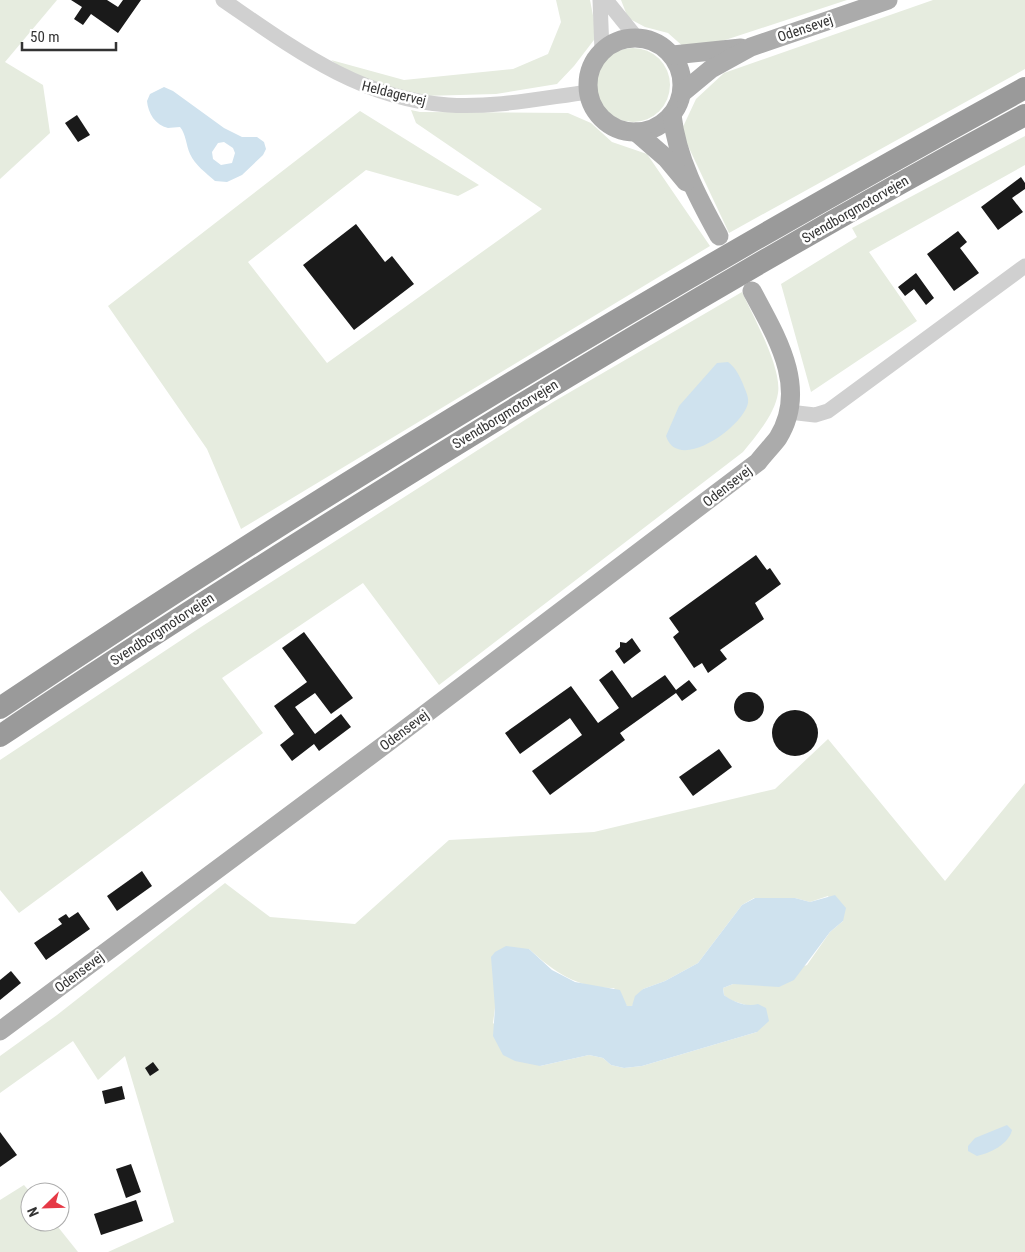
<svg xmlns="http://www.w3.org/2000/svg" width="1025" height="1252" viewBox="0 0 1025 1252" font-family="'Roboto Condensed',sans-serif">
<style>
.green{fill:#e6ecdf;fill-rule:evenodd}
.water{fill:#cfe2ee;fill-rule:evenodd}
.building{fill:#1a1a1a}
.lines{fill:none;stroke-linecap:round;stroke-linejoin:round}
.minor{stroke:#d0d0d0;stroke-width:15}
.major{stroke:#ababab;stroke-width:19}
.highway{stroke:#9a9a9a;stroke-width:22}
.labels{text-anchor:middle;stroke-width:5;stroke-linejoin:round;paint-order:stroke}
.street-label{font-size:14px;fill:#333;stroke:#fff}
</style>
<rect width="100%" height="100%" fill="#fff"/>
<g class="green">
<polygon points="0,0 57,0 5,62 43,85 50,133 0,179"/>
<polygon points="556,0 590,0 597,36 574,66 557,84 496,94 423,96 360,82 331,60 404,80 513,69 548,54 561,22"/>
<polygon points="621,0 847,0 710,45 686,49 668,33 645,27 628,18"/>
<polygon points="933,0 1025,0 1025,69 729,233 681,131 696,99 724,73"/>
<circle cx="633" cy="85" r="37"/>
<polygon points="411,110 420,112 568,113 591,123 612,142 647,154 710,246 241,529 207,449 108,306 360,111 479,185 458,196 366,170 248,262 327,363 542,209 416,123"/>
<polygon points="1025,136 1025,165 869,252 917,321 811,392 781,284 857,237 852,228"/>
<path d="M 742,292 C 753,316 782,368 778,393 C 775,414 756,436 743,452 L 439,685 L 363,583 L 222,678 L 263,733 L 19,913 L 0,890 L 0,760 L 204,625 L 553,402 Z"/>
<path d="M 828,739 L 945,881 L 1025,783 L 1025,1252 L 108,1252 L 174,1222 L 125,1056 L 98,1080 L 73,1041 L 0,1093 L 0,1056 L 57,1015 L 225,883 L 270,917 L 355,924 L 449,840 L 594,832 L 775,789 ZM 828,896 L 843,921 L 830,932 L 807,965 L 755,984 L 733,984 L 723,988 L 724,995 L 730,1000 L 749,1006 L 757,1032 L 642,1066 L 624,1068 L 611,1065 L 603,1058 L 589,1055 L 540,1066 L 493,1023 L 495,1008 L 529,949 C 554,972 579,989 614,988 L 627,1006 L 632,1006 L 643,989 L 665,981 L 698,963 L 742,905 L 754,898 L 795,898 L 810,902 Z"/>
<polygon points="24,1185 30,1192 30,1222 54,1222 78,1252 0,1252 0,1200"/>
</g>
<g class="water">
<path d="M 164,87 L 173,91 L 224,128 L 242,137 L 257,137 L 264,142 L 266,149 L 263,155 L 242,175 L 227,182 L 215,181 C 206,173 195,165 190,154 C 186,145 186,134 180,127 C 176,127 171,128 168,128 C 155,125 148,113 147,101 L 150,94 ZM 224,142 L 233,148 L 235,153 L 232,163 L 221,165 L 213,159 L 212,152 L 218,143 Z"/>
<path d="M 728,362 C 736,368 739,375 743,384 C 745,390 749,396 748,403 C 744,426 678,474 666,436 L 679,406 L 717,363 Z"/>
<path d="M 835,895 L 846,908 L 843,921 L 830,932 L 794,980 L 779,987 L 733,984 L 723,988 L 724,995 C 733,1002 746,1007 758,1004 L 766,1008 L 769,1021 L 757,1032 L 642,1066 L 624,1068 L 611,1065 L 603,1058 L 589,1055 L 540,1066 L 515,1061 L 503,1055 L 493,1036 L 495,1008 L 491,957 L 495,952 L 506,946 L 529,949 L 552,970 L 575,982 L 620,990 L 627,1006 L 632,1006 L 635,996 L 643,989 L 665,981 L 698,963 L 742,905 L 755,898 L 795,898 L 810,902 Z"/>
<path d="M 1007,1125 L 1012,1130 C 1009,1144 990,1153 977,1156 L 968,1151 L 968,1146 L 975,1138 Z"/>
</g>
<g class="building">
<polygon points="71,0 107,0 118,7 123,0 141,0 118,33 91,14 83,25 74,19 82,7"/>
<polygon points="77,115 90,135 78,142 65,123"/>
<polygon points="1021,177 1025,183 1025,189 1012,198 1023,212 998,230 981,207"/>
<polygon points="356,224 385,262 392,256 414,284 354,330 303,265"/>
<polygon points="958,231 967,242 960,248 979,273 954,291 927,254"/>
<polygon points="916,273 934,298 926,305 914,289 905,296 898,287"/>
<polygon points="756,555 767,570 770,568 781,584 755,603 764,619 720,650 727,659 708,673 702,663 694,668 673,637 679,632 669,618"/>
<polygon points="304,632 353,698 331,714 315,693 295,707 315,734 341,714 351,727 319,751 314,744 292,761 280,745 294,734 274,706 307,682 282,648"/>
<polygon points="632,638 641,651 624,664 615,651 620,647 620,642 626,643"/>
<polygon points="612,670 632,698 665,675 676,690 689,680 697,690 682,701 676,693 620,733 625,740 550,795 532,771 582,735 570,718 520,754 505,733 571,686 598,723 619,708 599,680"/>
<circle cx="749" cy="707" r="15"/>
<circle cx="795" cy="733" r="23"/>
<polygon points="719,749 732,767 693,796 679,777"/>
<polygon points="142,871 152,886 117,911 107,896"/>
<polygon points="78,912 90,929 46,960 34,943 62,924 58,919 66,914 69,918"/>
<polygon points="11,971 21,983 0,1000 0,980"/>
<polygon points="153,1062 159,1070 150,1076 145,1068"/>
<polygon points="122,1086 125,1099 105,1104 102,1091"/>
<polygon points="0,1132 17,1155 0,1167"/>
<polygon points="131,1164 141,1192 126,1198 116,1169"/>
<polygon points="136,1200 143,1221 101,1235 94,1214"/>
</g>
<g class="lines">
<g class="minor">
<path d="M 223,0 C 293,48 360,99 448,105 C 495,108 542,98 589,92"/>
<polyline points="600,0 602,51"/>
<polyline points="606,0 636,37"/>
<polyline points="789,412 815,415 828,411 1025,266"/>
</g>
<g class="major">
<circle cx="635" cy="85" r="47"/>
<polyline points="673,55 741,48"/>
<polyline points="682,93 711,69 751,47 888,0"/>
<path d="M 672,115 C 677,159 698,198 719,236"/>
<polyline points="636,132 666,158 686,182"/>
<path d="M 0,1031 L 387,743 L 758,462 C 764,454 772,446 778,438 C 809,388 776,336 752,291"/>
</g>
<g class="highway">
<path d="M 0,708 C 331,485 675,280 1025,88"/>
<path d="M 0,736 C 120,655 242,578 365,501 C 581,366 800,236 1025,115"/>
</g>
</g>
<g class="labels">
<g class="street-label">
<text transform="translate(805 28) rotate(-19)" y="5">Odensevej</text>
<text transform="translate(394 93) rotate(14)" y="5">Heldagervej</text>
<text transform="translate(855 209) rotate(-30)" y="5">Svendborgmotorvejen</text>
<text transform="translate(505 414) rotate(-31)" y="5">Svendborgmotorvejen</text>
<text transform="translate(727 486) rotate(-38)" y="5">Odensevej</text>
<text transform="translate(162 629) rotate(-33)" y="5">Svendborgmotorvejen</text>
<text transform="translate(404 730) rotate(-37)" y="5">Odensevej</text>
<text transform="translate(79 972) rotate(-37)" y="5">Odensevej</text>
</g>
</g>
<g transform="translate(45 1207) rotate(247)"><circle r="24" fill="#ffffff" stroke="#adadad"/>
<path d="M0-4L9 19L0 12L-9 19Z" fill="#e63946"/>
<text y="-8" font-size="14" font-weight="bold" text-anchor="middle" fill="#333333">N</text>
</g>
<path d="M22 42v8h94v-8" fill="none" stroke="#333333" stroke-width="2.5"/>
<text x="30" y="42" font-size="15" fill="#333333" stroke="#ffffff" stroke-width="4" paint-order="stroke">50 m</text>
</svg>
